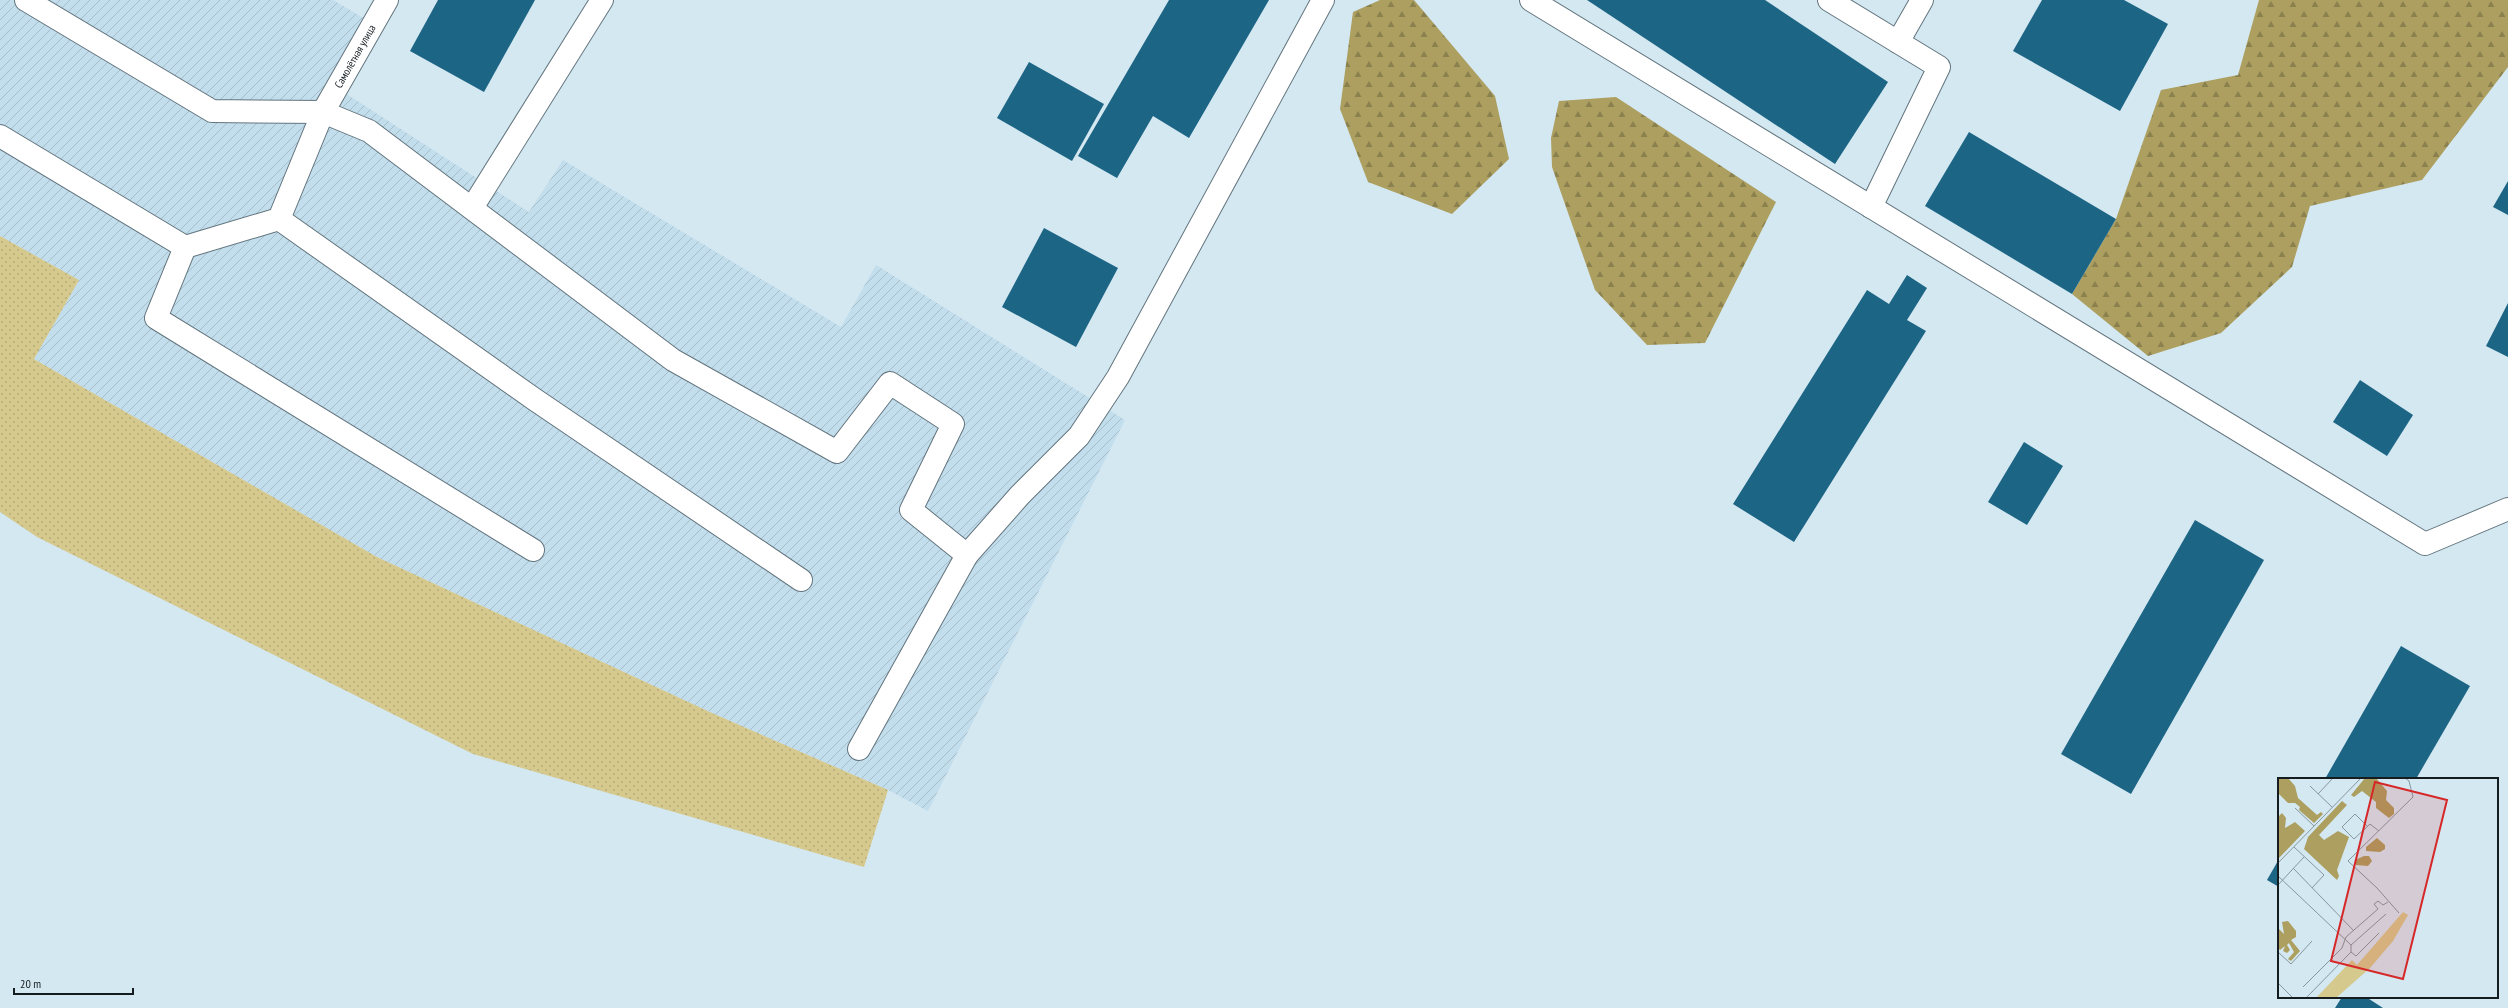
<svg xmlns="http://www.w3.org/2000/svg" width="2508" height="1008" viewBox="0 0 2508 1008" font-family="'PT Sans Narrow',sans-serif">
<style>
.industrial{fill:url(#industrial-furrows)}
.grass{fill:url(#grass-dots)}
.forest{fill:url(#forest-firs)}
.building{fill:#1d6584}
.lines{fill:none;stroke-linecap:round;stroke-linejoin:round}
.minor-casing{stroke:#63757e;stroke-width:24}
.minor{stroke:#fff;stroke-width:22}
.labels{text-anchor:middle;stroke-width:4;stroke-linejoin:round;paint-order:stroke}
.street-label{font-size:11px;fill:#151c20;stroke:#d4e8f2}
.inset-road{fill:none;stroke:#88969e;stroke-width:1}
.view{fill:#d62828;fill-opacity:0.15;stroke:#d62828;stroke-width:2}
.inset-edge{fill:none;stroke:#151c20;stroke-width:2}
</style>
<defs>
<pattern id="industrial-furrows" width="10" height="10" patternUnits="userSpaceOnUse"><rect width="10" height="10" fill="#c2ddec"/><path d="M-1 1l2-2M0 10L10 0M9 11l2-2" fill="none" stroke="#a6bdca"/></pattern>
<pattern id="grass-dots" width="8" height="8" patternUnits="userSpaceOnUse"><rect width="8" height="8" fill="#d6c98d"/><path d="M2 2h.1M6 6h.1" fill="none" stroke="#b7ac79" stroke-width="1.8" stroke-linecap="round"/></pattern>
<pattern id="forest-firs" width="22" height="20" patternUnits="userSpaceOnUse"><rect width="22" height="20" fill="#ac9f60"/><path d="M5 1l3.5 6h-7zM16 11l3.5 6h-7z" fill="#8b814f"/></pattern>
</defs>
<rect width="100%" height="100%" fill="#d4e8f2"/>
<polygon class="industrial" points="0,0 333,0 367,20 342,91 529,212 563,160 841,327 876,265 1125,420 928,811 888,790 712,713 377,557 34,359 79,280 0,236"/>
<polygon class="grass" points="0,236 79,280 34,359 377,557 712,713 888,790 864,867 473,754 37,537 0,512"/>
<g class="forest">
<polygon points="1380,0 1414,0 1495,96 1509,159 1452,214 1368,182 1340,109 1353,12"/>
<polygon points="2259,0 2508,0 2508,67 2422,180 2310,206 2292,267 2221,333 2148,356 2072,294 2116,219 2161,90 2238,75"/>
<polygon points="1616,97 1776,202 1705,343 1647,345 1595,290 1552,167 1551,138 1559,101"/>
</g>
<g class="building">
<polygon points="438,0 535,0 484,92 410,51"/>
<polygon points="1169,0 1269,0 1189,138 1153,116 1117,178 1078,156"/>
<polygon points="1587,0 1765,0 1888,82 1835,164"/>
<polygon points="2042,0 2124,0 2168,24 2120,111 2013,51"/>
<polygon points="1029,62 1104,104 1072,161 997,118"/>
<polygon points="1969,132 2116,219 2072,294 1925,206"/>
<polygon points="2508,181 2508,215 2493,207"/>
<polygon points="1044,228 1118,268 1076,347 1002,307"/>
<polygon points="1907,275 1927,288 1907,320 1926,331 1794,542 1733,504 1867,290 1889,304"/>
<polygon points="2508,303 2508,357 2486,346"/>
<polygon points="2360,380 2413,415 2387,456 2333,422"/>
<polygon points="2024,442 2063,466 2027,525 1988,502"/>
<polygon points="2195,520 2264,560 2131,794 2061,754"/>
<polygon points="2401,646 2470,686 2416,779 2325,779"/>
<polygon points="2279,859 2279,887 2267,880"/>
<polygon points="2342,997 2366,997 2383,1008 2335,1008"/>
</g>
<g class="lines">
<g class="minor-casing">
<g id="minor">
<polyline points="26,0 212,111 323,112 369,131 673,360 837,452 890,383 953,424 911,510 967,555"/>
<polyline points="1531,0 2425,544 2508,509"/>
<polyline points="1829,0 1939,67 1871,207"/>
<polyline points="1898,42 1922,0"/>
<polyline points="0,136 185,247 156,318 533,550"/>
<polyline points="472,208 602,0"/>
<path id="s1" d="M 279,219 L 323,112 L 387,0"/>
<polyline points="185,247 279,219 534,399 801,580"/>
<polyline points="859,749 967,555 1020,495 1079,436 1118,377 1323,0"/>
</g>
</g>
<use href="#minor" class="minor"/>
</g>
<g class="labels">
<g class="street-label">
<text dy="4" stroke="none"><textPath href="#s1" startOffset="180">Самолётная улица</textPath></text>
</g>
</g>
<g transform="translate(2278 778)">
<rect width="220" height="220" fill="#d4e8f2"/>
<path d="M 125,134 L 130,137 L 115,163 L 92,190 L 58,220 L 38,220 L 74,182 L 79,187 Z" fill="#d6c98d"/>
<path d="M 0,0 L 10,0 L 17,8 L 20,20 L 39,37 L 43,34 L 45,36 L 36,45 L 21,32 L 22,29 L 17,25 L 10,25 L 0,15 ZM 87,0 L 98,0 L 109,13 L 108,22 L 116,30 L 116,36 L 111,40 L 98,30 L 98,24 L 84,13 L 76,19 L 73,17 ZM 64,23 L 69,27 L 41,57 L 46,62 L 60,53 L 71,59 L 59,92 L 61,98 L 59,102 L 26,71 L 30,59 ZM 4,35 L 8,40 L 7,50 L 17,44 L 27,53 L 0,81 L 0,39 ZM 99,60 L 107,67 L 107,71 L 102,74 L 88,73 L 88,69 ZM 86,78 L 91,78 L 94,83 L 90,88 L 78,87 L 77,82 ZM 10,143 L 18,153 L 18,159 L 13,162 L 22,173 L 13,183 L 10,181 L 16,174 L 11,165 L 9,167 L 12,172 L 9,175 L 5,173 L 7,168 L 2,172 L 0,170 L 0,150 L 6,156 L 4,144 Z" fill="#ac9f60"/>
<path class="inset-road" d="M 32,8 L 54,29M 40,16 L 55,0M 17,30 L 36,48M 89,48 L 77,36 L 64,49 L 76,61 L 92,46 L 101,53M 16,69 L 46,97 L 34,110M 0,85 L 83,0M 15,90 L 76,153M 0,98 L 73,167M 0,107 L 26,79M 121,135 L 99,110 L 70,83 L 135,19 L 131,3 L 127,0M 0,174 L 13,186 L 34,163M 73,174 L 73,167 L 108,136M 0,205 L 15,220M 25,209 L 64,170 L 68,159 L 100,131 L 96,126 L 100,123 L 105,127 L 110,124M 28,220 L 73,174 L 78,178 L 101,155"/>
<path class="view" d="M 97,4 L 169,22 L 125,201 L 53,183 Z"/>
<rect width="220" height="220" class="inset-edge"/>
</g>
<path d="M14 988v6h119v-6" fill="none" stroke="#151c20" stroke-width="2"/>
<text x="20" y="988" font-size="12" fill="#151c20" stroke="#d4e8f2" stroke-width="3" paint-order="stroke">20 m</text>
</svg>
